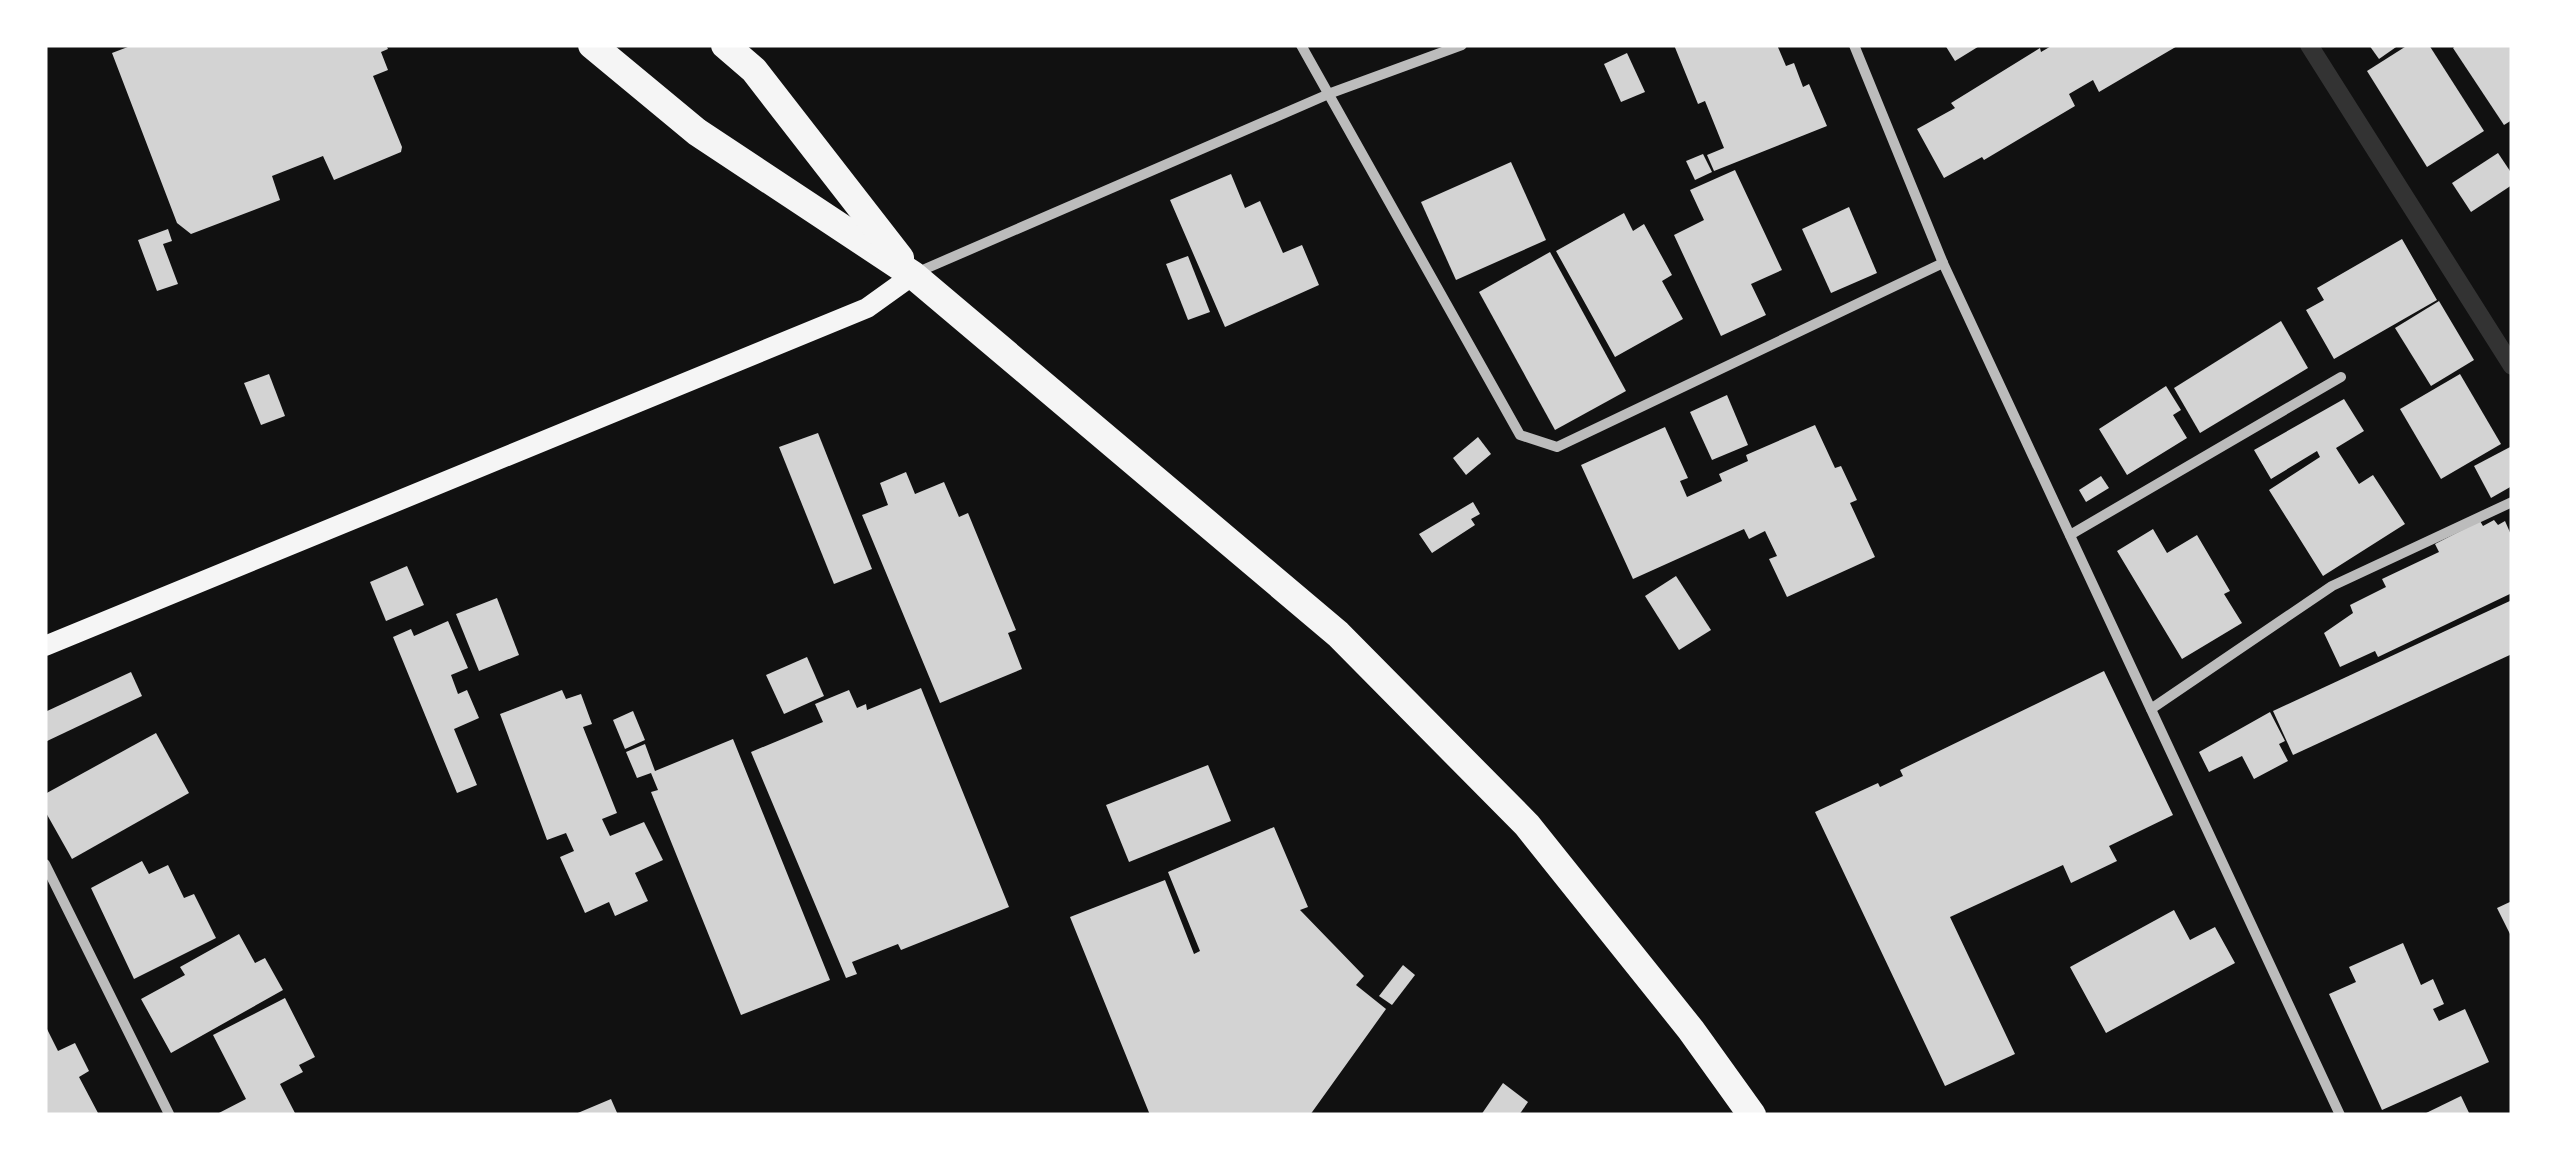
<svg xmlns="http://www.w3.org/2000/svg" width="2557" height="1160" viewBox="0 0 2557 1160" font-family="Mulish,sans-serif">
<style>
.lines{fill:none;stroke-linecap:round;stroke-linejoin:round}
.stream{stroke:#333;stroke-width:18}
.building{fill:#d3d3d3}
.minor{stroke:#bcbcbc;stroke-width:10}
.secondary{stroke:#f5f5f5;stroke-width:20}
.trunk{stroke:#f5f5f5;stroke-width:28}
</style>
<rect width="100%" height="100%" fill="#111"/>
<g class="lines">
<polyline class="stream" points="2309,45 2512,366"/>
</g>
<g class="building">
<polygon points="133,45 386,45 388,49 381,52 388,70 373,76 402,147 401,152 334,180 323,156 272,176 280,200 191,234 177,223 112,53"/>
<polygon points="1674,45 1777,45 1786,66 1794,63 1803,87 1809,84 1827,126 1714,171 1707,155 1724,148 1705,101 1698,104"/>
<polygon points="1945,45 1981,45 1955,61"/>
<polygon points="2053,45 2179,45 2099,92 2093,80 2069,94 2075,106 1984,160 1982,157 1944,178 1917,129 1955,108 1951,103 2040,48 2041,52"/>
<polygon points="2369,45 2399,45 2379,59"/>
<polygon points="2408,45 2429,45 2484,131 2427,167 2367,71"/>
<polygon points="2457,45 2512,45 2512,120 2504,125 2453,48"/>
<polygon points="1627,53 1645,92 1621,102 1604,64"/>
<polygon points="2498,153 2512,174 2512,185 2471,212 2452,183"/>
<polygon points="1703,154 1712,172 1695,180 1686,161"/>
<polygon points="1511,162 1546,240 1456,280 1421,202"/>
<polygon points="1735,170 1782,270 1751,284 1766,315 1721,336 1674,235 1704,220 1690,190"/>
<polygon points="1231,174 1245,208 1260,201 1283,253 1302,245 1319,285 1225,327 1170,200"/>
<polygon points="1849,207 1877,273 1831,293 1802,229"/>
<polygon points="1624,213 1633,231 1644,224 1672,275 1662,281 1683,319 1615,357 1556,251"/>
<polygon points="168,229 172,241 163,244 178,284 157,291 138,240"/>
<polygon points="2402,239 2437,300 2334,359 2306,310 2324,300 2317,288"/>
<polygon points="1550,252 1626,391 1555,430 1479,292"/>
<polygon points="1188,256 1210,312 1188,320 1166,264"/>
<polygon points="2439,301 2474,360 2431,386 2395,328"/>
<polygon points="2281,321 2308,368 2200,433 2174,388"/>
<polygon points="269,374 285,416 261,425 244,383"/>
<polygon points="2460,374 2501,444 2441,479 2400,409"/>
<polygon points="2166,386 2181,410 2173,415 2187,438 2127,475 2099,429"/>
<polygon points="1727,395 1748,445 1712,460 1690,412"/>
<polygon points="2344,399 2364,431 2336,448 2359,484 2373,475 2405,524 2323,576 2269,490 2320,457 2317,451 2271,479 2254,450"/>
<polygon points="1815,425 1835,468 1841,466 1857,500 1850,503 1875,557 1787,597 1769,559 1777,556 1765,531 1749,539 1744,529 1633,579 1581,465 1665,427 1688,478 1680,481 1687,497 1722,481 1719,474 1748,461 1746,455"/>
<polygon points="818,433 872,569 834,584 779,447"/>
<polygon points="1478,437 1491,454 1466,475 1453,458"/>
<polygon points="2512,446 2512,486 2491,498 2474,466"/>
<polygon points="906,472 915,494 944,482 959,517 968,513 1016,630 1008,633 1022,669 940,703 862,515 888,505 880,483"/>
<polygon points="2101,476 2109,488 2086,502 2079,490"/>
<polygon points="1473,502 1480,514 1471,519 1475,525 1432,553 1419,534"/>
<polygon points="2494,520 2498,525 2505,521 2512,537 2512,593 2378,657 2375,651 2340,667 2324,633 2353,613 2350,605 2386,587 2382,579 2439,552 2435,544 2480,521 2483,526"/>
<polygon points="2153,529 2167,553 2197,535 2230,591 2224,594 2242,623 2182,659 2117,551"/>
<polygon points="407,566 424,605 386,621 370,582"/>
<polygon points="1676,576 1711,630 1679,650 1645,596"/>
<polygon points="497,598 519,655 479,671 456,614"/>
<polygon points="2512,600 2512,654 2293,755 2273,711"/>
<polygon points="448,621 468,668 451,675 458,694 467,690 479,718 454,729 477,785 457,793 393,637 411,629 414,636"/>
<polygon points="807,657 824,696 784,714 766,675"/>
<polygon points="2104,671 2173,815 2109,846 2117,861 2071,883 2063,865 1950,917 2015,1054 1945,1086 1815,812 1878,783 1880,787 1903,776 1900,770"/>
<polygon points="131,672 142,696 45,742 45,712"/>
<polygon points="921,688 1009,907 901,950 898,944 852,962 857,974 846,978 751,752 823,722 815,704 849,690 857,708 866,704 867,710"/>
<polygon points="562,690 566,699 581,694 592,724 583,727 617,813 602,819 610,836 644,822 663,860 635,873 648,901 615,916 609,902 585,913 560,857 574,851 566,833 547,840 500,714"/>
<polygon points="633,711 645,740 625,749 613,720"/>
<polygon points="2270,712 2285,741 2279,744 2288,761 2254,779 2242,756 2209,772 2199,752"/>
<polygon points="156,733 189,793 72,859 45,811 45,794"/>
<polygon points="733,739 830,980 741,1015 651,792 658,790 651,773 637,778 626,752 645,744 655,771"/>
<polygon points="1208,765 1231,821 1129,862 1106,805"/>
<polygon points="1274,827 1308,907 1300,910 1364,976 1356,985 1386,1009 1310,1115 1150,1115 1070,917 1165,880 1194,954 1200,951 1168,872"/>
<polygon points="142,861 149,874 168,865 184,898 194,894 216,938 134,979 91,888"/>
<polygon points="2512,901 2512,938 2497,908"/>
<polygon points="2174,910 2190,940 2215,927 2235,963 2106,1033 2070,967"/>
<polygon points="239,934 255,963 265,958 283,990 171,1053 141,999 185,975 180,967"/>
<polygon points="2403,943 2421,985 2433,979 2444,1004 2433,1009 2439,1021 2465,1009 2489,1062 2382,1110 2329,994 2356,982 2349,967"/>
<polygon points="1403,965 1415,975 1392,1005 1379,996"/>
<polygon points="285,998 315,1057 299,1065 303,1072 280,1084 296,1115 215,1115 246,1099 213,1035"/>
<polygon points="45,1025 58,1051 75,1043 89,1071 79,1077 98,1113 45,1115"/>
<polygon points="1503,1083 1528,1102 1519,1115 1481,1115"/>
<polygon points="2461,1096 2470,1115 2422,1115"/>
<polygon points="611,1099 618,1115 573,1115"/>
</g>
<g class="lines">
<g class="minor">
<polyline points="1301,45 1520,435 1557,447 1943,263"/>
<polyline points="1854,45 1943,263 2340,1115"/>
<polyline points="918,272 1331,93 1462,45"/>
<polyline points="2070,535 2341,377"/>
<polyline points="2151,709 2332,586 2512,502"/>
<polyline points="45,864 169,1114"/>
</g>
<polyline class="secondary" points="45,646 867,308 913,275"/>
<g class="trunk">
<polyline points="592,45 697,132 913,275 1338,634 1527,825 1691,1030 1752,1115"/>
<polyline points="725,45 754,70 900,258"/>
</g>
</g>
<rect width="2557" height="1160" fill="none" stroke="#ffffff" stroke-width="95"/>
</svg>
